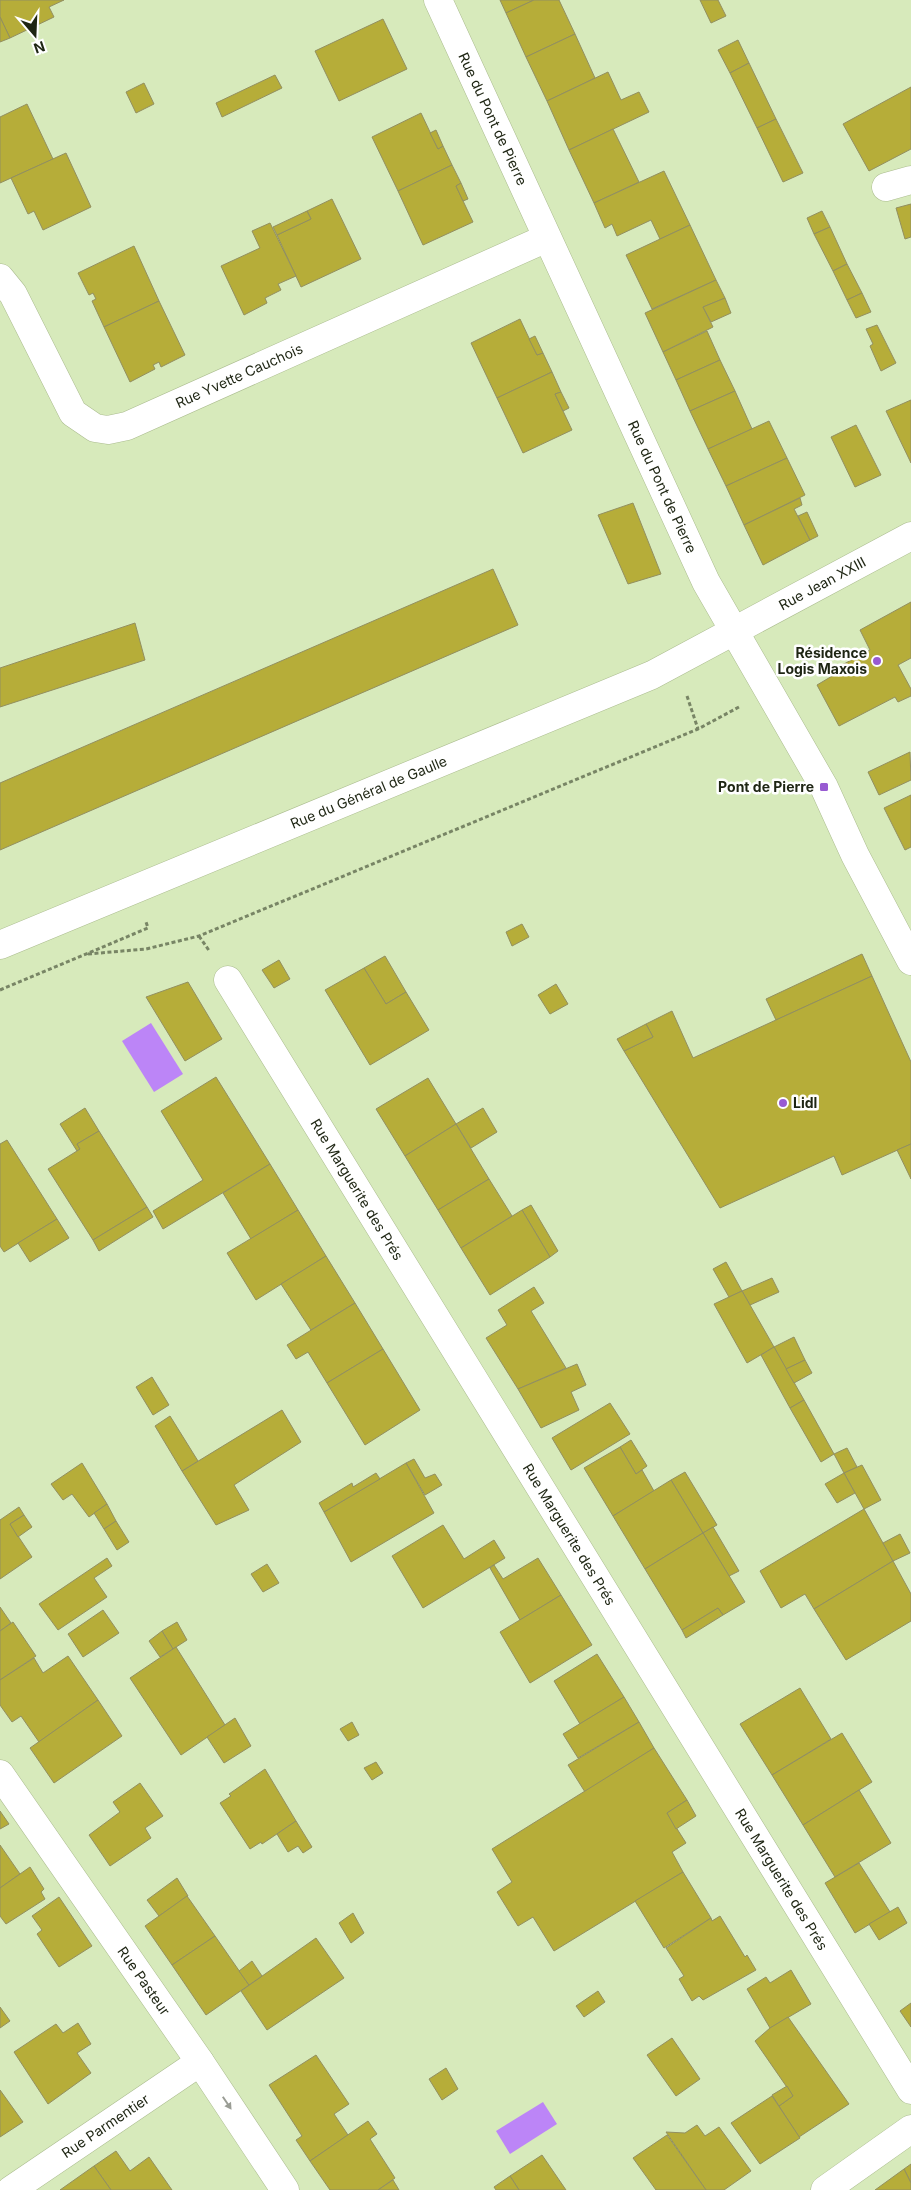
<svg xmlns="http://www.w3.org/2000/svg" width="911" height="2190" viewBox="0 0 911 2190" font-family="Inter,sans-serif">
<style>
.water{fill:#bc85f7}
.building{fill:#b6ad39;stroke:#928f60}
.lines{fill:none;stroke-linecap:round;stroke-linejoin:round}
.minor-casing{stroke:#abbc8f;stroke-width:29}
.path{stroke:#788565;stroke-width:3;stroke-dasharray:4 2.5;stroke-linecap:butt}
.minor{stroke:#fff;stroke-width:28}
.oneway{fill:#9a9d95}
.poi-dot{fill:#985bd2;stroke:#fff;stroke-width:2}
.labels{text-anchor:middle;stroke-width:5;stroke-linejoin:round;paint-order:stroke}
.street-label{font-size:14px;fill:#1e2513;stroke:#fff}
.poi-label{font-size:14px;font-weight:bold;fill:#1e2513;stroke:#fff;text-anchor:end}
</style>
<rect width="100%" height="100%" fill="#d7eabb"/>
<g class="water">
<polygon points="151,1023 183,1074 154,1092 122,1041"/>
<polygon points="543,2102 557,2124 510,2154 496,2131"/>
</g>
<g class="building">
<polygon points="0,0 64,0 49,7 54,17 10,38 0,17"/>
<polygon points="500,0 534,0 506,13"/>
<polygon points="534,0 559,0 575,34 526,57 506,13"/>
<polygon points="700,0 718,0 726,16 711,23"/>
<polygon points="0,17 10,38 0,42"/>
<polygon points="383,19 407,69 339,101 315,51"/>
<polygon points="575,34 595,78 547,101 526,57"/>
<polygon points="738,40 749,63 730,73 718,50"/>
<polygon points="749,63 776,119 757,128 730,73"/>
<polygon points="608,72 621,100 639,92 649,112 569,150 547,101"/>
<polygon points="275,75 282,88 222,117 216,103"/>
<polygon points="144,83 154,104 136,113 126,92"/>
<polygon points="911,87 911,149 869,171 843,124"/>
<polygon points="27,104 53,159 0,183 0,117"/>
<polygon points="421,113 438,149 443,146 452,165 398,191 372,137"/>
<polygon points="776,119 803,173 783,182 757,128"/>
<polygon points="613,129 639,182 594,203 569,150"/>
<polygon points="436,130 443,146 438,149 430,133"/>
<polygon points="66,153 91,207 43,230 34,211 28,214 11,178"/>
<polygon points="452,165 461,183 456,186 473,222 423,245 398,191"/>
<polygon points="664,171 690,225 660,239 651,220 617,236 612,224 605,228 594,203"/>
<polygon points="461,183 468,199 463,201 456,186"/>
<polygon points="332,199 361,259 301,287 277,235 311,219 307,211"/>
<polygon points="911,204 911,237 905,239 896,208"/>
<polygon points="307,211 311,219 277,235 273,227"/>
<polygon points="822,211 830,227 814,234 807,218"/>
<polygon points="270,223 296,276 278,284 281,290 265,298 267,303 244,315 221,266 260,248 252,231"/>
<polygon points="690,225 716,280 652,309 626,255"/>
<polygon points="830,227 847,264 833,271 814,234"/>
<polygon points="134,246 159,301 104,327 92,301 96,299 93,293 89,295 78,273"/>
<polygon points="847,264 862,293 847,300 833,271"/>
<polygon points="716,280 725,298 703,307 713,327 663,352 645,313"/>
<polygon points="862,293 871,312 856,318 847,300"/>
<polygon points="725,298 731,313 711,322 703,307"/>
<polygon points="159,301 185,355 161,367 159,362 153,365 155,369 130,382 104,327"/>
<polygon points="520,319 537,355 543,353 552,372 497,398 471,343"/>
<polygon points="877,325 896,363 881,371 870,346 873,344 866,329"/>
<polygon points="707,331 720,360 676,380 663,352"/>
<polygon points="535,336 543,353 537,355 529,339"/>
<polygon points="720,360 735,391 690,411 676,380"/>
<polygon points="552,372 561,392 555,394 572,430 523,453 497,398"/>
<polygon points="735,391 752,429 708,449 690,411"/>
<polygon points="561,392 569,408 563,411 555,394"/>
<polygon points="911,400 911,463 886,411"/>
<polygon points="769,421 787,458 726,486 708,449"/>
<polygon points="856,425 881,475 855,487 831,437"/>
<polygon points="787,458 805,495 744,525 726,486"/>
<polygon points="800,498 802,505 794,509 810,540 763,565 744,525"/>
<polygon points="633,503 661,574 628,584 598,515"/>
<polygon points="807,512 818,536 810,540 798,516"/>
<polygon points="493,569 518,625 0,850 0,783"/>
<polygon points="911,602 911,658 898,665 911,689 911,696 898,702 895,697 839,726 817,685 844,669 842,665 870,650 860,630"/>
<polygon points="135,623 145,660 0,707 0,668"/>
<polygon points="910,752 911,780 879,795 868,772"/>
<polygon points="911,795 911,847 905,850 884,808"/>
<polygon points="522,924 529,937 512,946 506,932"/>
<polygon points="862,954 872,976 776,1020 766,999"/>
<polygon points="385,956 406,992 386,1004 364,968"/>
<polygon points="279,960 290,979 274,988 262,970"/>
<polygon points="364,968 386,1004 406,992 429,1030 370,1065 325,990"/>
<polygon points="872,976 911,1062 911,1144 842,1175 834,1156 720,1208 624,1051 653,1037 646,1024 672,1011 693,1058"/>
<polygon points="188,982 222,1039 185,1061 146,997"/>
<polygon points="556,984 568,1004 550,1014 538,995"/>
<polygon points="646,1024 653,1037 624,1051 617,1039"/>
<polygon points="216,1077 270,1164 163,1229 153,1211 203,1180 161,1111"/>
<polygon points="428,1078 456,1124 405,1156 376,1109"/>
<polygon points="85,1108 99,1131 77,1144 80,1149 77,1151 60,1124"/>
<polygon points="483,1108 497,1132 471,1148 456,1124"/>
<polygon points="456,1124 489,1179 438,1210 405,1156"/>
<polygon points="99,1131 147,1207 93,1240 48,1169 77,1151 80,1149 77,1144"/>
<polygon points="7,1140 57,1219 4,1252 0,1246 0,1144"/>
<polygon points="911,1144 911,1179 897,1150"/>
<polygon points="270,1164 298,1210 251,1239 223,1193"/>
<polygon points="489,1179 512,1216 461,1248 438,1210"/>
<polygon points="531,1205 558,1251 550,1257 522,1210"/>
<polygon points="147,1207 153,1217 99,1251 93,1240"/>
<polygon points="298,1210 326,1256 256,1300 227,1253"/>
<polygon points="522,1210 550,1257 490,1295 461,1248"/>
<polygon points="57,1219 69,1238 30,1262 18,1243"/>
<polygon points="326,1256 355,1303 311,1330 281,1284"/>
<polygon points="726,1262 742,1291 729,1297 713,1269"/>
<polygon points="772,1278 779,1292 750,1305 742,1291"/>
<polygon points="534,1287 544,1303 531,1311 566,1368 518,1389 486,1338 507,1325 498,1310"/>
<polygon points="742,1291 774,1347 747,1363 714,1304"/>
<polygon points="355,1303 383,1349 327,1383 308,1352 296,1359 287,1345"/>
<polygon points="794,1337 805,1360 786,1369 774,1347"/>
<polygon points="774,1347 804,1400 790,1408 761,1355"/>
<polygon points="383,1349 420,1410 365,1445 327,1383"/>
<polygon points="805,1360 812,1373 794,1383 786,1369"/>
<polygon points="577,1364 586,1385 571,1392 579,1410 541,1428 518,1389"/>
<polygon points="152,1377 169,1405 153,1415 136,1387"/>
<polygon points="804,1400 834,1454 821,1462 790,1408"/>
<polygon points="610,1403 630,1434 571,1470 552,1438"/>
<polygon points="282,1410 301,1442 234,1485 249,1510 216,1525 182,1471"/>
<polygon points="170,1416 198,1461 182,1471 155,1426"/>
<polygon points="631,1440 647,1466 636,1474 620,1447"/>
<polygon points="620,1447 636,1474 642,1470 654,1491 613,1516 584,1468"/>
<polygon points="847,1448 857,1467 844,1473 834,1454"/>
<polygon points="414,1459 425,1478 435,1474 442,1485 425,1495 406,1463"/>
<polygon points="82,1463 107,1504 89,1517 72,1494 63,1500 51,1484"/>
<polygon points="406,1463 434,1513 351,1562 324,1512"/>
<polygon points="862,1465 881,1500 864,1509 844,1473"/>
<polygon points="685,1472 717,1525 703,1533 671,1480"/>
<polygon points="376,1473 380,1479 324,1512 319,1503 352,1483 353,1487"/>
<polygon points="844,1473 855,1493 837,1503 825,1484"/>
<polygon points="671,1480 703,1533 645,1569 613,1516"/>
<polygon points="107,1504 116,1521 104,1529 94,1513"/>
<polygon points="19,1507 24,1515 10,1524 32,1557 0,1579 0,1520"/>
<polygon points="864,1509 893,1561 814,1609 805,1594 781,1608 760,1571"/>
<polygon points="24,1515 32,1527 18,1537 10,1524"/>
<polygon points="116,1521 129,1542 117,1550 104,1529"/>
<polygon points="443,1525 464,1559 494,1540 505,1558 423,1608 392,1556"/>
<polygon points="713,1527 739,1571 729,1576 703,1533"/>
<polygon points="703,1533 745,1602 723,1615 718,1608 682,1630 645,1569"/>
<polygon points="900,1534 910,1553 893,1561 883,1543"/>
<polygon points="107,1558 112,1566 94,1578 107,1597 58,1630 39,1604"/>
<polygon points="538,1558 561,1595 520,1620 490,1568 494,1565 503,1579"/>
<polygon points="893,1561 911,1594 911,1621 846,1660 814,1609"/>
<polygon points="267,1564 279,1583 263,1592 251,1574"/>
<polygon points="561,1595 592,1645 530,1683 500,1632"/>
<polygon points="0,1607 11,1623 0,1631"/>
<polygon points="718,1608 723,1615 686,1638 682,1630"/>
<polygon points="103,1610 119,1633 83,1657 68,1634"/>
<polygon points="13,1622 36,1656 0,1680 0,1631"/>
<polygon points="177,1622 187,1640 173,1649 162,1631"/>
<polygon points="162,1631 173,1649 160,1657 149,1641"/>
<polygon points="176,1647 225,1725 181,1755 130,1678"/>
<polygon points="597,1654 624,1697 580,1724 554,1681"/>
<polygon points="68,1656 98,1700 39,1742 21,1716 12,1722 0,1705 0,1680 34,1658 43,1673"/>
<polygon points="800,1688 831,1739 772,1775 740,1724"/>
<polygon points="624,1697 639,1722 578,1758 563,1734"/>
<polygon points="98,1700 122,1736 54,1783 30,1748"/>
<polygon points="235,1718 251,1746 224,1763 207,1737"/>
<polygon points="352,1722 359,1735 348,1741 340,1729"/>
<polygon points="639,1722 654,1748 585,1792 568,1765"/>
<polygon points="842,1733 872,1782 803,1825 772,1775"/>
<polygon points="654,1748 687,1800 667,1813 686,1843 672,1852 683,1872 554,1951 533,1917 518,1926 497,1892 512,1882 492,1849"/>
<polygon points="376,1762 383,1773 372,1780 364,1768"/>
<polygon points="265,1769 296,1821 262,1844 261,1842 250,1849 220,1803 231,1796 229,1794"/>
<polygon points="140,1783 163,1816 145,1828 151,1838 110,1866 89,1835 120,1812 113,1802"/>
<polygon points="859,1790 891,1843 835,1877 803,1825"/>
<polygon points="687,1800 696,1816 676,1829 667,1813"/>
<polygon points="0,1811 9,1824 0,1829"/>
<polygon points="296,1821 312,1847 303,1853 298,1846 288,1852 277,1834"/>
<polygon points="0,1845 20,1874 0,1888"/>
<polygon points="859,1863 890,1912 855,1933 825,1883"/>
<polygon points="30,1867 44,1889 41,1892 45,1899 6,1924 0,1916 0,1888"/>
<polygon points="683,1872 711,1918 664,1948 635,1901"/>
<polygon points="177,1878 188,1896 159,1916 147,1900"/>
<polygon points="187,1896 215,1936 172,1965 145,1926"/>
<polygon points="59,1897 92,1946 59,1967 37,1934 42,1930 32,1916"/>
<polygon points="898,1907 907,1923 879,1940 869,1924"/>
<polygon points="353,1913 364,1933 351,1943 339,1923"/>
<polygon points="720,1916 745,1957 747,1955 756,1970 703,2000 699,1996 692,2001 679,1979 684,1976 666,1948 711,1918 712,1921"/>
<polygon points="215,1936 249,1985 206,2015 172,1965"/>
<polygon points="316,1938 344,1978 267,2030 241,1991"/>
<polygon points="252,1961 262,1976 249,1985 239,1971"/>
<polygon points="791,1970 811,2004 770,2028 747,1989 766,1977 770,1983"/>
<polygon points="598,1991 605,2002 584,2017 576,2006"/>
<polygon points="911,2003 911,2027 900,2011"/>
<polygon points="0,2007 10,2021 0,2028"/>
<polygon points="788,2017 849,2104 799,2137 779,2106 793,2096 755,2041 770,2028"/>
<polygon points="78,2023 91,2044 77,2053 91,2073 48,2104 14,2052 56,2024 63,2033"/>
<polygon points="672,2038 700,2079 676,2096 647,2055"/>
<polygon points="316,2055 349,2104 334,2114 348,2135 310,2161 296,2140 302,2136 269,2085"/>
<polygon points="446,2068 458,2089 442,2100 429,2079"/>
<polygon points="787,2086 793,2096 779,2106 772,2095"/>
<polygon points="0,2090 23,2122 0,2137"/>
<polygon points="772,2096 800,2138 760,2164 731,2123"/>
<polygon points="368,2121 377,2134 370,2139 395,2178 378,2190 330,2190 310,2161"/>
<polygon points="697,2125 705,2136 719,2127 751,2171 724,2190 706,2190 666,2132 685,2133"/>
<polygon points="667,2135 706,2190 656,2190 633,2158"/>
<polygon points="116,2151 130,2171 149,2157 172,2190 111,2190 94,2166"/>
<polygon points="542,2155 566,2190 519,2190 510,2176"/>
<polygon points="911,2164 911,2183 904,2169"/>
<polygon points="94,2166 111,2190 60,2190"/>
<polygon points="904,2169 911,2183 911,2190 875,2190"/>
<polygon points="510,2176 519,2190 496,2190 494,2187"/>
<polygon points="393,2180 399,2190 378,2190"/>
</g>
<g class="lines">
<g class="minor-casing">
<g id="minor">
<path id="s1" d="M 438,0 L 706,582 L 824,787 L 855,855 L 911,961"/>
<polyline points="886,187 911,180"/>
<path id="s2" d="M 0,278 L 13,294 L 73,413 L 95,428 L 108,430 L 127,426 L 547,238"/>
<path id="s3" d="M 0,945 L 652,675 L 911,536"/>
<path id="s4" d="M 228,980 L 911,2090"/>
<path id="s5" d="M 0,1774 L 200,2062 L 285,2190"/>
<path id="s6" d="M 11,2190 L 200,2062"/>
<polyline points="825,2190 911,2129"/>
</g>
</g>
<g class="path">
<polyline points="687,696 698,729"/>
<polyline points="199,936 210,952"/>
<polyline points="88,954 146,949 199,936 698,729 739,707"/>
<polyline points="0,990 148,928 146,922"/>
</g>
<use href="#minor" class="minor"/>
</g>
<defs><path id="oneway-solid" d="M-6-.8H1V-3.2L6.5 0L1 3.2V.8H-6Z" transform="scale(1.25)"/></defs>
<use class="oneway" href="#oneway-solid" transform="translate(227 2103) rotate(56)"/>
<g class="poi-dot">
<circle cx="877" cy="661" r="5"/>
<rect x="819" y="782" width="10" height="10" rx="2.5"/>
<circle cx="783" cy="1103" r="5"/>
</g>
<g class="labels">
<g class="street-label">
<text dy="5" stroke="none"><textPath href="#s1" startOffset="131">Rue du Pont de Pierre</textPath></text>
<text dy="5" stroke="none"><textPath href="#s2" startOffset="336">Rue Yvette Cauchois</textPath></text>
<text dy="5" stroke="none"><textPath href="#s1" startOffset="536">Rue du Pont de Pierre</textPath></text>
<text dy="5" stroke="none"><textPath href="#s3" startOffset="899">Rue Jean XXIII</textPath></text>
<text dy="5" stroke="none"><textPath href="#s3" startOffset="399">Rue du Général de Gaulle</textPath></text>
<text dy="5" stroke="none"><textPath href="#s4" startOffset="246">Rue Marguerite des Prés</textPath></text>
<text dy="5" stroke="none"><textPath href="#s4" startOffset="651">Rue Marguerite des Prés</textPath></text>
<text dy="5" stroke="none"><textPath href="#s4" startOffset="1056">Rue Marguerite des Prés</textPath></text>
<text dy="5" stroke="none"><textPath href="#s5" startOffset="252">Rue Pasteur</textPath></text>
<text dy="5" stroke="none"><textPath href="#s6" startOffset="114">Rue Parmentier</textPath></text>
</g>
<g class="poi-label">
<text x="867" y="658">Résidence<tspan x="867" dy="16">Logis Maxois</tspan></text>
<text x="814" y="792">Pont de Pierre</text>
<text x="793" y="1108" text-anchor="start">Lidl</text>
</g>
</g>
<g transform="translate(35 35) rotate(161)" stroke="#ffffff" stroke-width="4" paint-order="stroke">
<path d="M0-4L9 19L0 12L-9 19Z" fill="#1e2513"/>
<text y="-8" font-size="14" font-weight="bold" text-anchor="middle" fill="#1e2513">N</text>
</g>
</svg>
